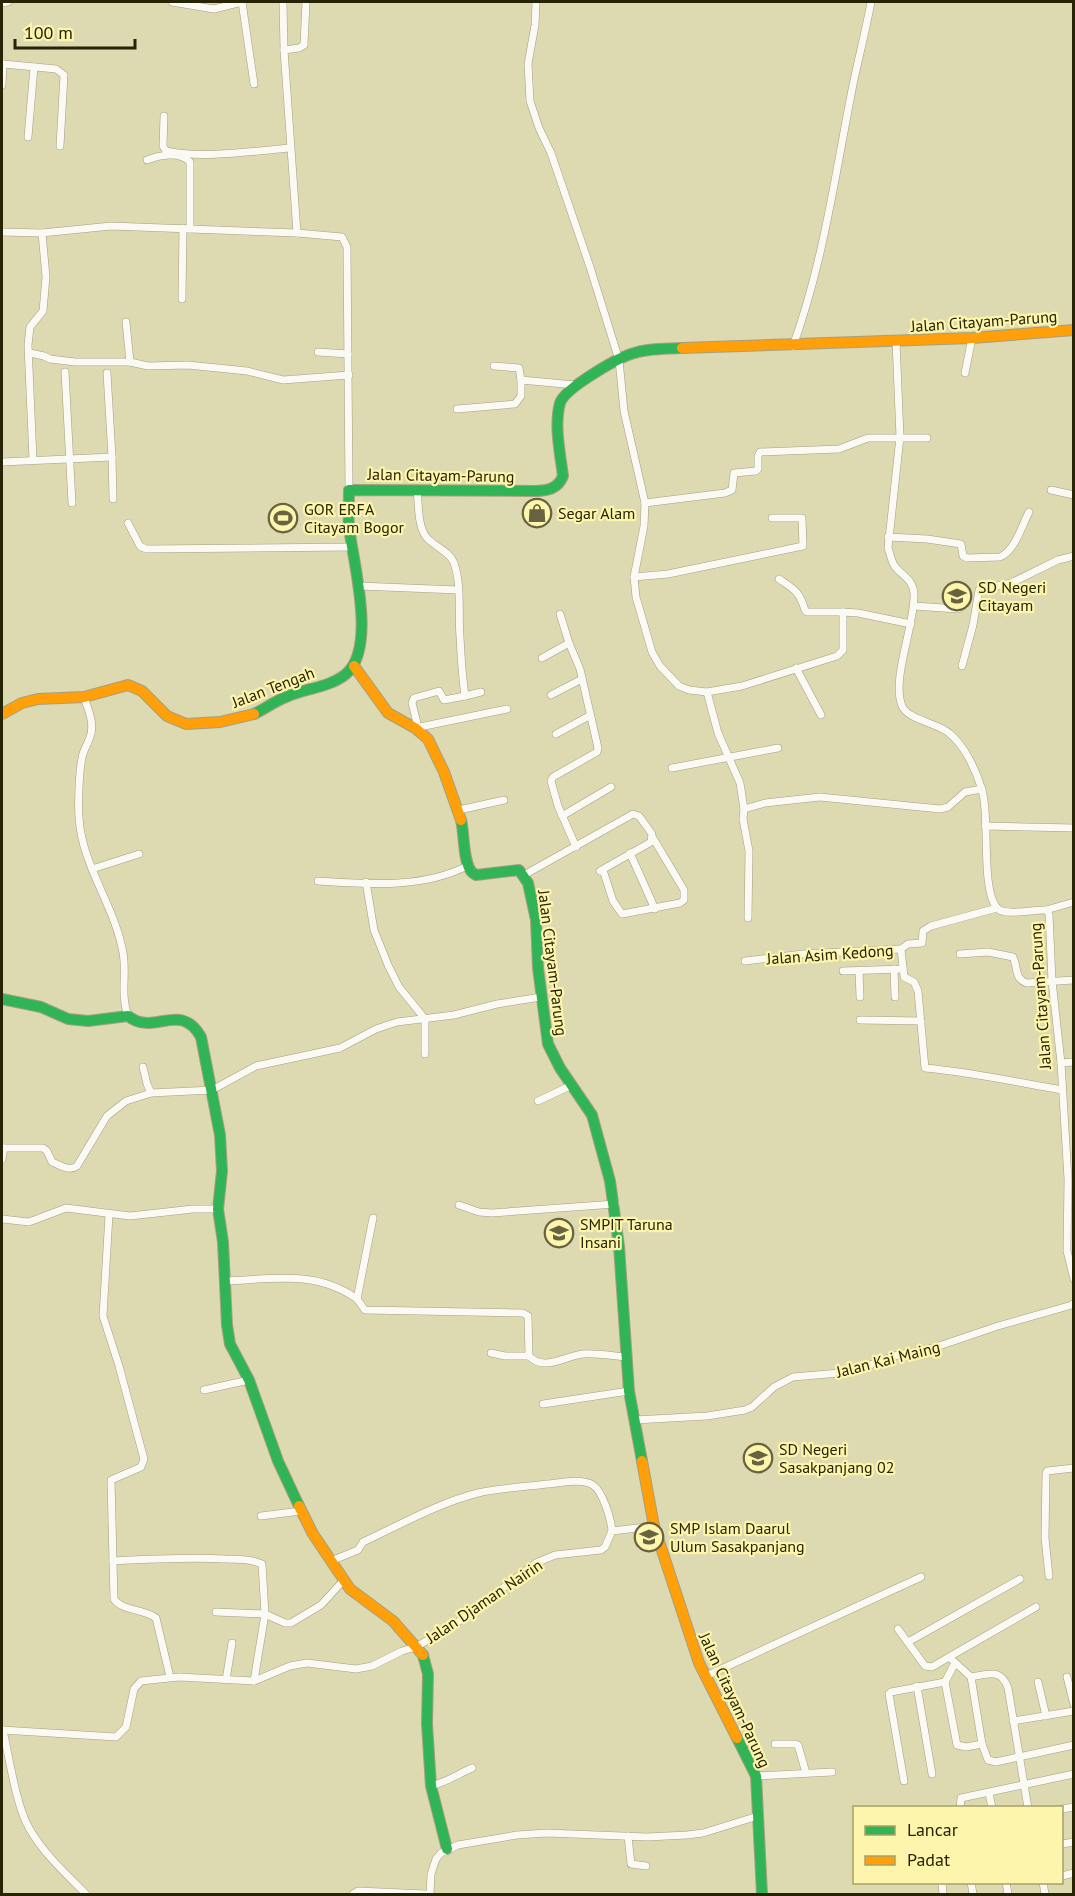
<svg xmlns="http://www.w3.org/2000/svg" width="1075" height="1896" viewBox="0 0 1075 1896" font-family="'PT Sans',sans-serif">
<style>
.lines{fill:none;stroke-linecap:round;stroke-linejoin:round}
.street-casing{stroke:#a3a080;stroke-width:8}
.fast-casing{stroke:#a3a080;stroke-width:12}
.slow-casing{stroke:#a3a080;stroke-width:12}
.street{stroke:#faf9f3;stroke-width:7}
.fast{stroke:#30b455;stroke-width:10}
.slow{stroke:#ff9f0a;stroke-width:10}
.labels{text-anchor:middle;stroke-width:4.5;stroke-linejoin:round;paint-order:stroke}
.street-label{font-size:16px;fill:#272305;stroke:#fcf5ab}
.poi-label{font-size:16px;fill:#272305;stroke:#fcf5ab;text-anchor:start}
</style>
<rect width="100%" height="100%" fill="#ddd9b0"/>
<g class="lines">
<g class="street-casing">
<g id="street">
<polyline points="172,2 214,9 242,2 254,84"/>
<polyline points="283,2 284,50"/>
<polyline points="536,2 535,25 528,64 530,101 539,128 551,153 590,267 619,360 624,411 645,503 644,526 634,577 636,597 652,652 660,666 679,686 689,690 707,692 742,686 837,656 843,650 843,612 858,613 911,624"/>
<polyline points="2,3 8,2"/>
<polyline points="2,64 3,64 2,85"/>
<polyline points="3,64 56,69 64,75 60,146"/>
<path d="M 164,116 L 163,146 L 166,151 C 199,159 255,151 290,148"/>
<polyline points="28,137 34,67"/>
<path d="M 147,160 C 160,155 180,151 190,162 L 190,229"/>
<polyline points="2,232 42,233 111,226 297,233 342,237 347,247 349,490"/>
<polyline points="297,233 284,50 299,48 304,45 306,2"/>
<polyline points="182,299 183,228"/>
<polyline points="126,322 130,362"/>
<path d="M 896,341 L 900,437 L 888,548 C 890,553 891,560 894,565 C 901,576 913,578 914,594 C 915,625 891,679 902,706 C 908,720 938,723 949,733 C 964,745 975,768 981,787 C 991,815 980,888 997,908 C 1004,917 1035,909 1046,910 L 1049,914 L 1052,981 L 1061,1063 L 1068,1179 L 1067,1251 L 1074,1279"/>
<path d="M 793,346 C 822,266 834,183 850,100 C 856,67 865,35 871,2"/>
<polyline points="318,352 348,354"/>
<polyline points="30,353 44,356 50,359 75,362 130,362 148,366 188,365 247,371 283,380 349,375"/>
<polyline points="494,366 519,368 521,380 575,385"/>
<polyline points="65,372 72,503"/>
<polyline points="965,373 972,338"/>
<polyline points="457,409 515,404 521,396 521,380"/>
<polyline points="112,457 113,499"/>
<polyline points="33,460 28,345 30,327 43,311 46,277 42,233"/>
<polyline points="2,462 112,457 107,373"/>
<path d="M 417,490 C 419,504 417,528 428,539 C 436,547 450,552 454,563 C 462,586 458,613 460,637 C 461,657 462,675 465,696 L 481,692"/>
<polyline points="1051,490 1074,495"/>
<polyline points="645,503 725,493 732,490 734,473 756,471 758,469 758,456 760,452 839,449 868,438 927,438"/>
<polyline points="128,523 140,546 146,549 352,547"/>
<path d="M 888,537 L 927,539 L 961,544 L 963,556 L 967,558 L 1000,557 C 1015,551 1022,525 1029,512"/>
<polyline points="634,577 668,574 803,546 802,518 772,518"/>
<path d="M 779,579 C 795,590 799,591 805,610 L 807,612 L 843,612"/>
<polyline points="359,586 458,590"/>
<polyline points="914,606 958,609"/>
<polyline points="560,614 569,643 580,669 598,748 597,752 553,777 551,781 558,806 576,847"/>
<polyline points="542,658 569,643"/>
<polyline points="962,666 973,625 979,590 1011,583 1058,560 1074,556"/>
<polyline points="796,668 821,715"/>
<polyline points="707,692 718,733 740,783 744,809 765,803 820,797 940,809 948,807 965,792 982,789"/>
<polyline points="551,695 582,679"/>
<path d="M 84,697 C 88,709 95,724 90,737 C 88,744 83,750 82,758 C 79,772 78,804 79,818 C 82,866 115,906 123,953 C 127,974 120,995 128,1016"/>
<polyline points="418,727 412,703 414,698 439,691 444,700 465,696"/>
<polyline points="415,728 507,709"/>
<polyline points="556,734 589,716"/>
<polyline points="672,768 778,748"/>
<polyline points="744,809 743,819 749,851 748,918"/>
<polyline points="459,810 504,800"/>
<polyline points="562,816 611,787"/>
<polyline points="985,826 1074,828"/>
<polyline points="630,853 655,909"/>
<polyline points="92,869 139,854"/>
<polyline points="603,870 613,901 622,914 680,903 684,900 684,890 653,838"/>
<polyline points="524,875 633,814 639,816 652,834 651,842 600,871"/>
<path d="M 318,881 C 367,884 422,889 467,866"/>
<polyline points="366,882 374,930 388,965 399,987 425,1019 425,1054"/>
<polyline points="1046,910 1074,902"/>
<polyline points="901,949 908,944 922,943 923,931 931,926 997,908"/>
<path d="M 960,954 L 988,952 L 1013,957 C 1018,967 1014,979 1027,983 L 1074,980"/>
<path d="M 745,961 L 803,954 L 901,949 L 904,977 L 914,982 L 918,991 L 925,1068 C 971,1072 1016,1082 1062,1090"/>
<polyline points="894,969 895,997"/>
<polyline points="843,971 903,969"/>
<polyline points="859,971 860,997"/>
<polyline points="860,1020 921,1021"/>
<polyline points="1061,1063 1074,1062"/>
<polyline points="143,1067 147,1084 151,1093"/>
<polyline points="538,1101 572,1085"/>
<polyline points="2,1148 4,1148 2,1159"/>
<path d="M 4,1148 L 43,1148 L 47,1151 L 52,1162 C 60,1165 69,1172 77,1166 L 107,1116 L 126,1101 L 151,1093 L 212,1090 L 256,1066 L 340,1048 L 376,1029 L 397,1022 L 454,1015 L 497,1004 L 541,997"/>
<polyline points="459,1205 479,1212 492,1213 615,1204"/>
<path d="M 109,1215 L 103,1316 L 119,1366 L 144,1459 L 141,1467 L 111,1480 L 113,1561 C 150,1559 188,1557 225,1559 C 237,1559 251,1559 262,1564 L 265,1614 L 254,1681"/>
<path d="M 373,1218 L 357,1299 L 365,1310 L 523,1313 L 528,1316 L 529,1356 C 544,1372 565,1356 583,1354 C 597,1353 613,1356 627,1357"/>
<polyline points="2,1219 29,1222 66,1208 130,1216 193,1209 218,1209"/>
<path d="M 226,1281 C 273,1279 317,1270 357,1299"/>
<polyline points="491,1353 505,1356 529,1356"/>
<polyline points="204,1390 249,1380"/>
<polyline points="543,1404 629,1391"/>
<polyline points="635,1420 707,1416 745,1410 752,1407 774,1387 793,1377 851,1372 894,1356 933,1348 998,1326 1072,1305 1074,1303"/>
<polyline points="261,1516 301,1511"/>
<path d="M 113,1561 L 114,1599 C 122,1611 144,1609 156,1618 L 170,1677"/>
<path d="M 331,1561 L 358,1550 L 363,1542 C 400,1525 438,1503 478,1493 C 500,1488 524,1487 547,1484 C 560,1483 580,1478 593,1485 C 603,1492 611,1519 612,1531"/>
<polyline points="1049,1576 1045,1538 1046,1474 1047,1471 1074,1468"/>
<polyline points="216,1612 265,1614 285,1623 291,1623 321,1605 343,1581"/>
<path d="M 898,1629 L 925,1666 L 932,1667 L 949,1657 L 971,1677 C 989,1674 1001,1668 1008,1688 L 1028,1808"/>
<polyline points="908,1642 1020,1579"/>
<polyline points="949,1657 1036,1607"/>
<polyline points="706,1676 921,1577"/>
<polyline points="971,1677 982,1744 988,1760 996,1762 1074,1745"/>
<polyline points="1067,1677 1074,1705"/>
<polyline points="226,1680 232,1643"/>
<polyline points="945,1682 957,1745 966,1747 982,1744"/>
<polyline points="1038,1682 1046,1716"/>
<polyline points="917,1686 932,1774"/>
<polyline points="1013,1721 1074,1711"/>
<polyline points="2,1730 116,1737 126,1727 134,1689 141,1681 179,1677 254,1681 290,1666 307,1663 356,1669 372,1666 402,1651 416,1647 458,1622 536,1563 555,1555 601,1550 605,1547 612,1531 654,1526"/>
<path d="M 3,1730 C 9,1757 16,1805 29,1828 C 43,1853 66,1874 86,1894"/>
<polyline points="775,1744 795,1744 798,1745 806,1773"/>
<polyline points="756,1776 832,1772"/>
<polyline points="904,1781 889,1694 891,1692 945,1682 955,1663"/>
<path d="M 431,1786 C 447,1782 458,1774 472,1768"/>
<polyline points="989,1793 992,1808"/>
<polyline points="960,1808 961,1798 1074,1774"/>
<polyline points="1062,1809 1074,1807"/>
<polyline points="628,1836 631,1864 646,1866"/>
<polyline points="1062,1844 1074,1842"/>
<polyline points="1062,1876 1074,1873"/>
<polyline points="942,1882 943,1894"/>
<polyline points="971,1882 973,1894"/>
<polyline points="1006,1882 1008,1894"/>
<polyline points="1043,1882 1045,1894"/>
<polyline points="353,1894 358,1891 426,1894"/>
<polyline points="430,1894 431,1874 436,1859 441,1853 458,1845 517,1835 547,1833 647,1837 687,1835 703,1833 758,1816"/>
</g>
</g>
<g class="fast-casing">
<g id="fast">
<path d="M 254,714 C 265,709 275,701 286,697 C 305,688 329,688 346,674 C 377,648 353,562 349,527 C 348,515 349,502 349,490 L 534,491 C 547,491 558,489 563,476 C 560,452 554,426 560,403 C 565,388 616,359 631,354 C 647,348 665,349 682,348"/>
<path d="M 461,820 C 465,834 462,870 476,875 L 519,870 L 528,883 L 536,920 L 538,968 L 548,1044 L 560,1068 L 592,1115 L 610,1181 L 619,1246 L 629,1391 L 642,1461"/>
<path d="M 2,999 L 41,1007 L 68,1019 L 88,1021 L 128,1016 C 154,1037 180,1000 201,1037 L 220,1135 L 222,1171 L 218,1209 L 223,1242 L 227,1325 L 230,1344 L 249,1380 L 278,1461 L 299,1506"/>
<polyline points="423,1655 428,1674 427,1724 431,1786 447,1849"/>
<polyline points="737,1738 756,1776 762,1894"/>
</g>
</g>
<g class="slow-casing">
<g id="slow">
<polyline points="682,348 972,338 1074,330"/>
<polyline points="354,666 388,713 415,728 428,739 444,772 461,820"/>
<polyline points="2,714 22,703 38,699 84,697 128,685 142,691 167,716 186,724 220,722 254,714"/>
<polyline points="642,1461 654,1526 699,1663 737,1738"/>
<polyline points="299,1506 313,1534 350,1589 393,1621 423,1655"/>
</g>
</g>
<use href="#street" class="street"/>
<use href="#fast" class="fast"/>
<use href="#slow" class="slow"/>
</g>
<defs>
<g id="shop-ring" transform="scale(1.5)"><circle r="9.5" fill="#fcf5ab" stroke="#676341" stroke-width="1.5"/><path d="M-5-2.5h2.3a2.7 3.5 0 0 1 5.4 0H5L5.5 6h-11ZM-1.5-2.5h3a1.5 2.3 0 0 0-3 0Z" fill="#676341"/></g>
<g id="stadium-ring" transform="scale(1.5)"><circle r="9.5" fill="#fcf5ab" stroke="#676341" stroke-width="1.5"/><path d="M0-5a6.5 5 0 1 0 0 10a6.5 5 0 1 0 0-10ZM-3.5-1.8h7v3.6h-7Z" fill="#676341"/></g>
<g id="school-ring" transform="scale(1.5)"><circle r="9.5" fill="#fcf5ab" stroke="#676341" stroke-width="1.5"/><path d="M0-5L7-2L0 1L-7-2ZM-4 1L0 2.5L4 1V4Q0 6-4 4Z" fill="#676341"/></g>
</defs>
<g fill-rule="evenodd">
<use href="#shop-ring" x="537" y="513"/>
<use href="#stadium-ring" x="283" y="518"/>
<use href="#school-ring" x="957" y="596"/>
<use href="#school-ring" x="559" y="1233"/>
<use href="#school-ring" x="758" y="1458"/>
<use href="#school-ring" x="649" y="1537"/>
</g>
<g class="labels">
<g class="street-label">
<text transform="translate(984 321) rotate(-4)" y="6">Jalan Citayam-Parung</text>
<text transform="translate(441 475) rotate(1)" y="6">Jalan Citayam-Parung</text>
<text transform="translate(273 687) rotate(-21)" y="6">Jalan Tengah</text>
<text transform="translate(830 954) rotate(-4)" y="6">Jalan Asim Kedong</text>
<text transform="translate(553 963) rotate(83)" y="6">Jalan Citayam-Parung</text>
<text transform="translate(1040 996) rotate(-94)" y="6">Jalan Citayam-Parung</text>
<text transform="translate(888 1359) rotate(-14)" y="6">Jalan Kai Maing</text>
<text transform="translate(484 1601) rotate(-34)" y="6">Jalan Djaman Nairin</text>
<text transform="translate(735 1700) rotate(65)" y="6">Jalan Citayam-Parung</text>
</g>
<g class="poi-label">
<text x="304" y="515">GOR ERFA<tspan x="304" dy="18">Citayam Bogor</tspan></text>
<text x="558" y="519">Segar Alam</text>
<text x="978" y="593">SD Negeri<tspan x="978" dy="18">Citayam</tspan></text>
<text x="580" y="1230">SMPIT Taruna<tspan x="580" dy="18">Insani</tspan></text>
<text x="779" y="1455">SD Negeri<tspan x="779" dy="18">Sasakpanjang 02</tspan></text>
<text x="670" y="1534">SMP Islam Daarul<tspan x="670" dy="18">Ulum Sasakpanjang</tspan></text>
</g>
</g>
<rect width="1075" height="1896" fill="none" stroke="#272305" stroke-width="6"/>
<rect x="853" y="1806" width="210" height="78" fill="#fcf5ab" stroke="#a7a169" stroke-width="1.5"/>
<rect x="865" y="1826" width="30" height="9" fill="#30b455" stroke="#a7a169" stroke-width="1.5"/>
<text x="907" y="1836" font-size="18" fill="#272305">Lancar</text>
<rect x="865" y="1856" width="30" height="9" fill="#ff9f0a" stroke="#a7a169" stroke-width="1.5"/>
<text x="907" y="1866" font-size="18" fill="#272305">Padat</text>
<path d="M15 39v9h120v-9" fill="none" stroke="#272305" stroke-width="3"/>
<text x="24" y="39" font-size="18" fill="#272305" stroke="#fcf5ab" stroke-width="4.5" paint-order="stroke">100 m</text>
</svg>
